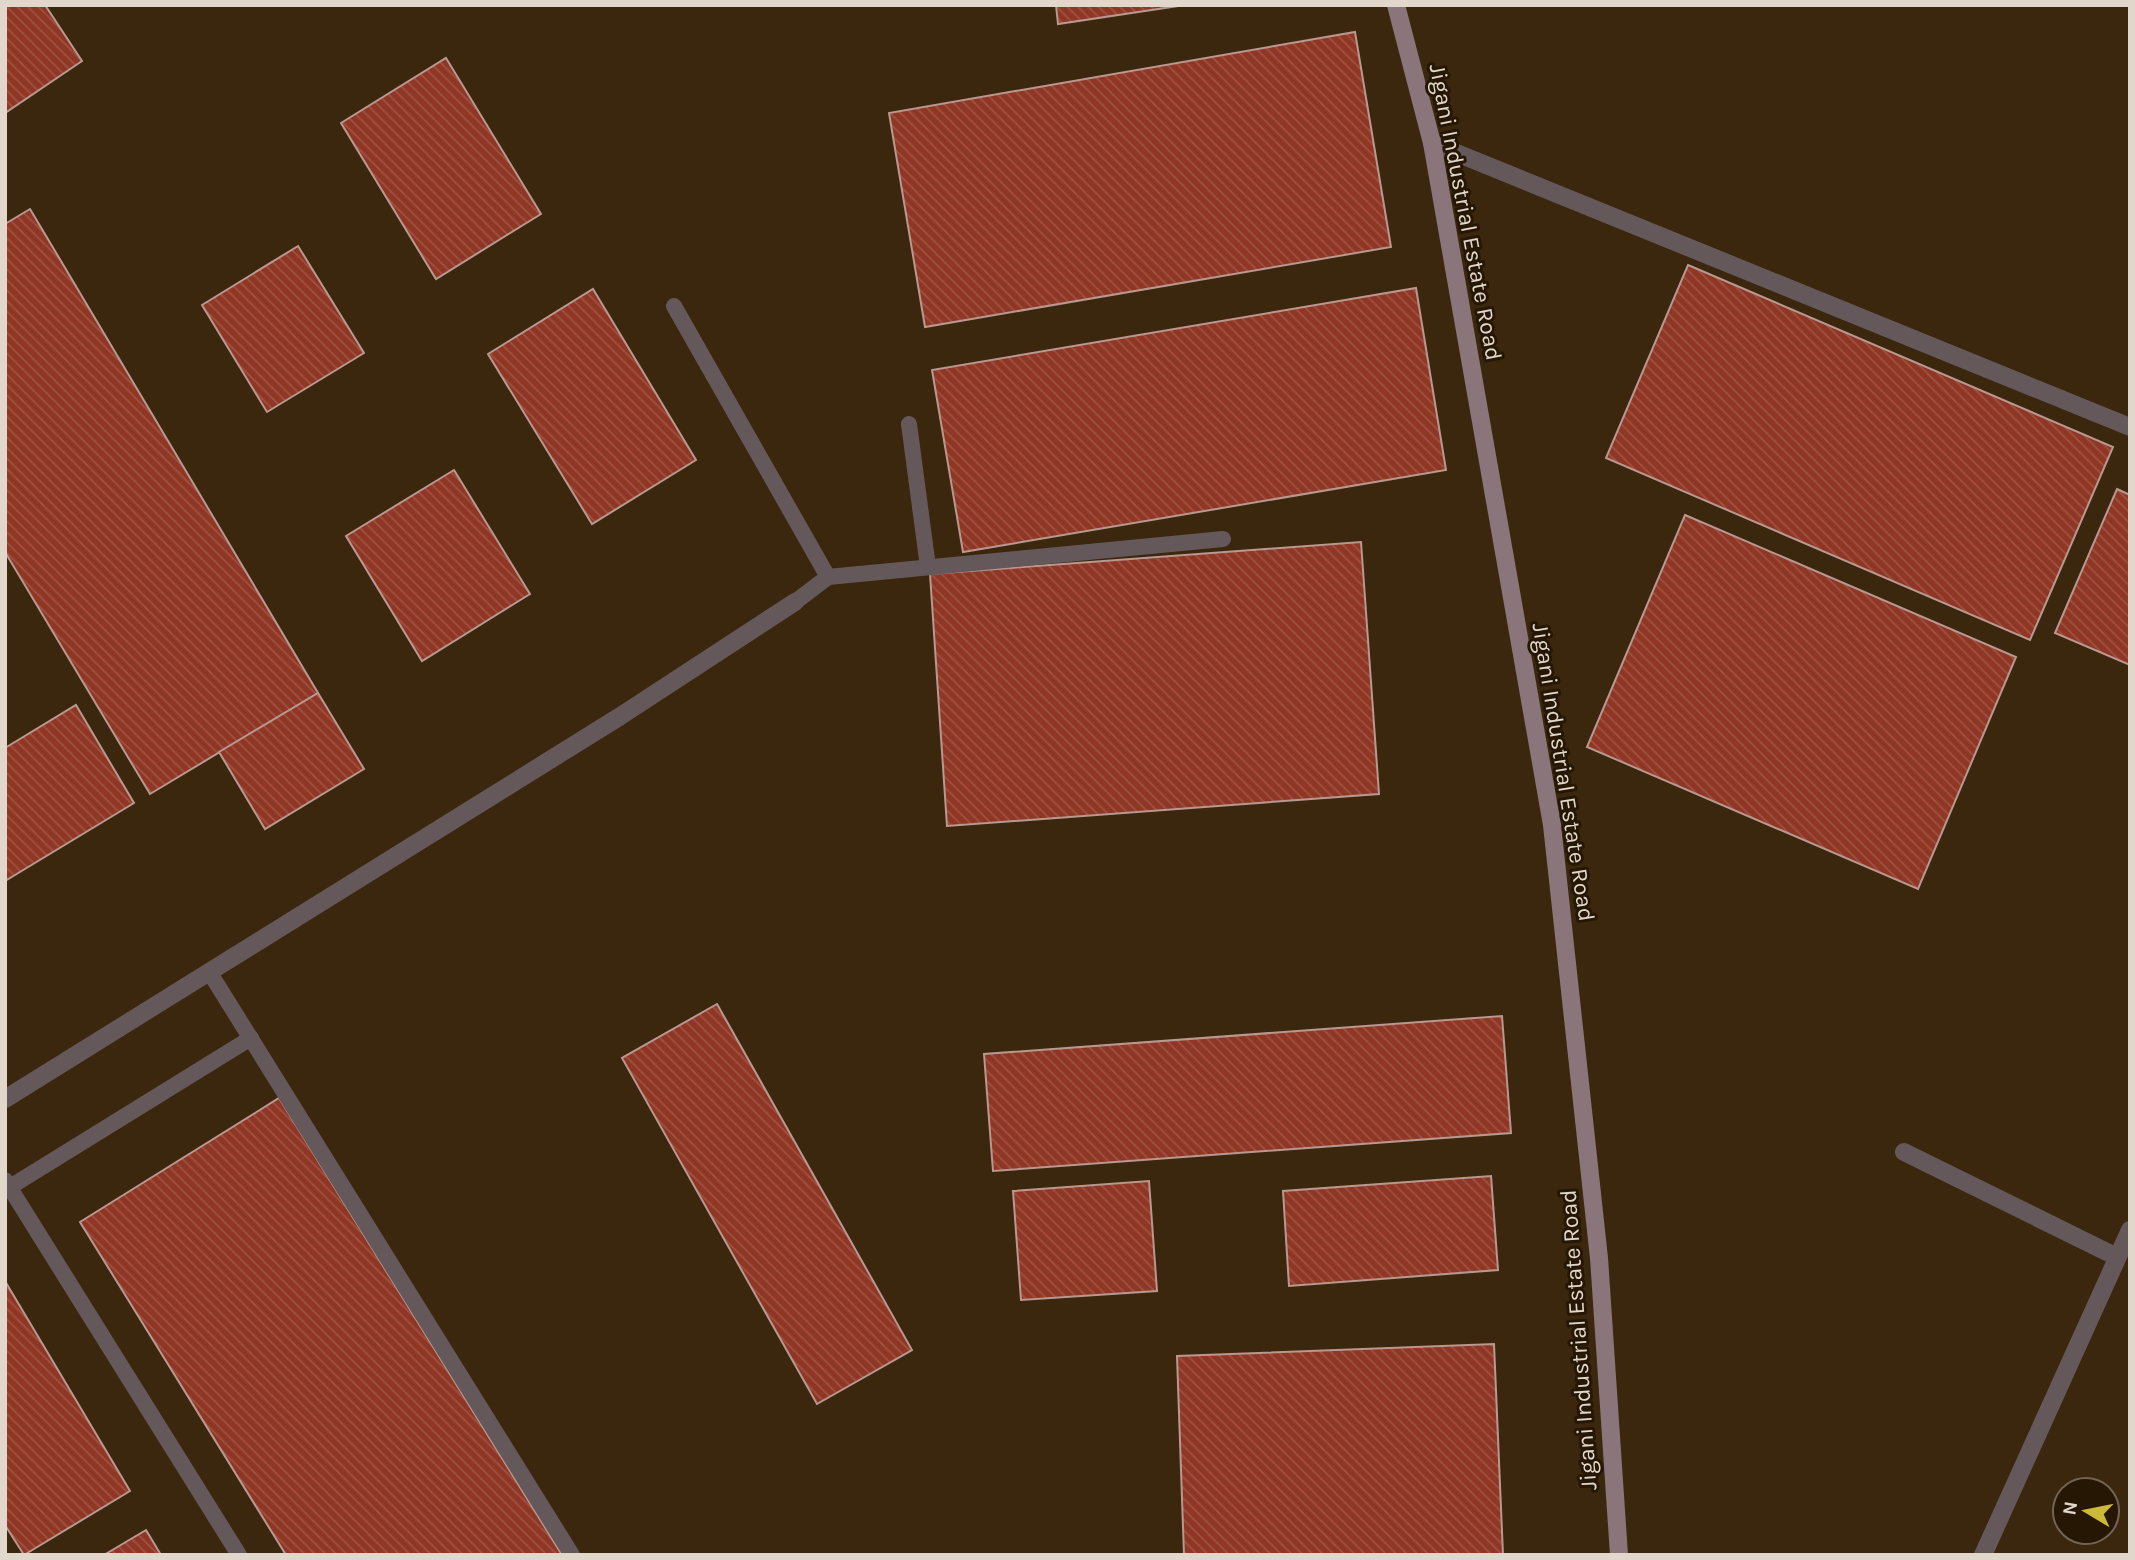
<svg xmlns="http://www.w3.org/2000/svg" width="2135" height="1560" viewBox="0 0 2135 1560" font-family="Karla,sans-serif">
<style>
.built{fill:#3b270d;fill-rule:evenodd}
.building{fill:url(#building-back-hatch);stroke:#b89891;stroke-width:2}
.lines{fill:none;stroke-linecap:round;stroke-linejoin:round}
.service{stroke:#65585b;stroke-width:16}
.minor{stroke:#65585b;stroke-width:18}
.secondary{stroke:#8a757a;stroke-width:18}
.labels{text-anchor:middle;stroke-width:6;stroke-linejoin:round;paint-order:stroke}
.street-label{font-size:23px;fill:#e1d7cb;stroke:#261705}
</style>
<defs>
<pattern id="building-back-hatch" width="6" height="6" patternUnits="userSpaceOnUse" patternTransform="scale(1.75)"><rect width="6" height="6" fill="#903624"/><path d="M-1 5l2 2M0 0l6 6M5-1l2 2" fill="none" stroke="#9f5242"/></pattern>
</defs>
<rect width="100%" height="100%" fill="#30210e"/>
<path class="built" d="M 5,5 L 2130,5 L 2130,1555 L 5,1555 ZM 2065,1490 L 2107,1490 L 2107,1532 L 2065,1532 Z"/>
<g class="building">
<polygon points="5,5 45,5 82,61 5,113"/>
<polygon points="1056,5 1185,5 1058,24"/>
<polygon points="1355,32 1391,247 925,327 889,113"/>
<polygon points="446,58 541,214 436,279 341,123"/>
<polygon points="30,209 318,693 150,794 5,552 5,224"/>
<polygon points="298,246 364,353 267,412 202,305"/>
<polygon points="1688,265 2113,447 2030,640 1606,458"/>
<polygon points="1416,288 1446,470 963,552 932,370"/>
<polygon points="593,289 696,460 592,524 488,354"/>
<polygon points="454,470 530,594 422,661 346,536"/>
<polygon points="2117,489 2130,495 2130,665 2055,633"/>
<polygon points="1685,515 2016,657 1918,889 1587,747"/>
<polygon points="1361,542 1379,794 947,826 930,574"/>
<polygon points="318,693 364,769 265,829 219,752"/>
<polygon points="76,705 134,803 5,881 5,748"/>
<polygon points="717,1004 912,1350 817,1404 622,1058"/>
<polygon points="1502,1016 1511,1133 993,1171 984,1054"/>
<polygon points="279,1098 562,1555 286,1555 80,1222"/>
<polygon points="1491,1176 1498,1270 1289,1286 1283,1191"/>
<polygon points="1149,1181 1157,1291 1021,1300 1013,1191"/>
<polygon points="5,1281 130,1491 24,1555 5,1525"/>
<polygon points="1494,1344 1503,1555 1184,1555 1177,1356"/>
<polygon points="146,1530 161,1555 104,1555"/>
</g>
<g class="lines">
<g class="service">
<polyline points="674,306 828,577 795,602"/>
<polyline points="909,424 928,567"/>
<polyline points="828,577 1223,539"/>
<polyline points="210,973 572,1555"/>
<polyline points="5,1180 239,1555"/>
<polyline points="10,1187 251,1038"/>
</g>
<g class="minor">
<polyline points="1432,143 2130,427"/>
<polyline points="5,1099 619,717 795,602"/>
<polyline points="1904,1152 2117,1257"/>
<polyline points="1983,1555 2130,1230"/>
</g>
<polyline class="secondary" points="1396,5 1432,143 1552,825 1599,1258 1619,1555"/>
</g>
<g class="labels">
<g class="street-label">
<text transform="translate(1466 212) rotate(79)" y="8">Jigani Industrial Estate Road</text>
<text transform="translate(1564 772) rotate(81)" y="8">Jigani Industrial Estate Road</text>
<text transform="translate(1578 1340) rotate(-94)" y="8">Jigani Industrial Estate Road</text>
</g>
</g>
<rect width="2135" height="1560" fill="none" stroke="#e1d7cb" stroke-width="14"/>
<g transform="translate(2086 1511) rotate(280)"><circle r="33" fill="#261705" stroke="#716454" stroke-width="2"/>
<path d="M0-5L12 26L0 18L-12 26Z" fill="#cdb938"/>
<text y="-10" font-size="19" font-weight="bold" text-anchor="middle" fill="#e1d7cb">N</text>
</g>
</svg>
